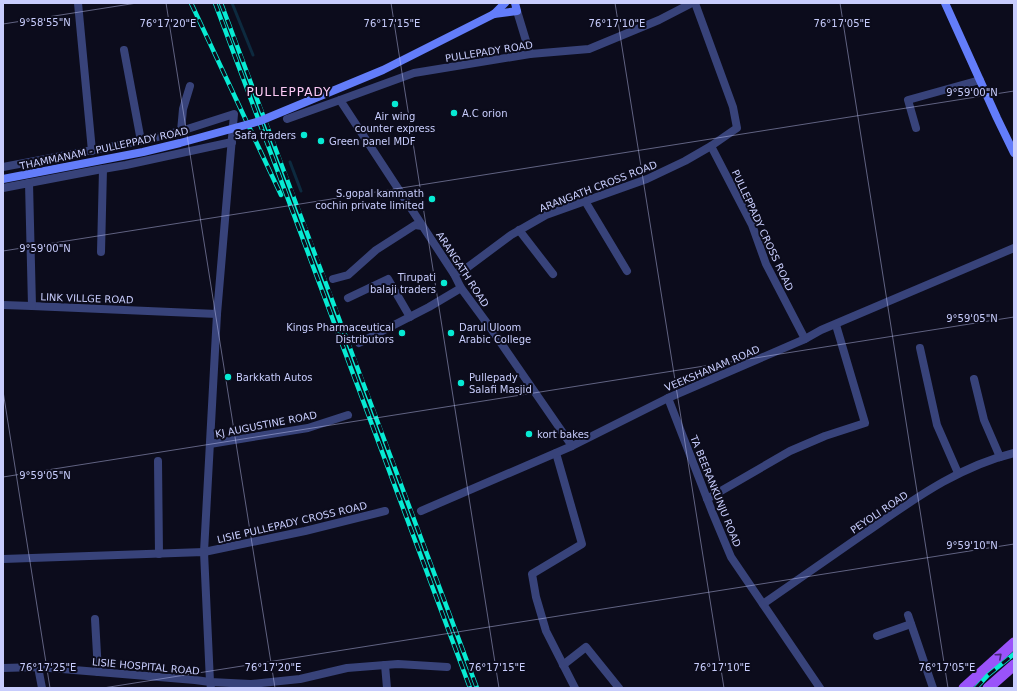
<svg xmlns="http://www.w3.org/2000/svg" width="1017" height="691" viewBox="0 0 1017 691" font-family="'DejaVu Sans',sans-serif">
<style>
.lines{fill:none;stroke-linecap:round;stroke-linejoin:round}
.stream{stroke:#0d2a3f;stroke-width:3}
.minor{stroke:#38437a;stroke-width:8}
.tertiary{stroke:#38437a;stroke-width:8}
.secondary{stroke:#637dfa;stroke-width:8}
.primary{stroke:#9a53fa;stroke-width:11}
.rail-casing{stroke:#07ead3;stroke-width:4.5}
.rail{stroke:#0c0c1c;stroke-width:3;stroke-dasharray:9;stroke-linecap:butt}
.secondary-bridge{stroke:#637dfa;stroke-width:8}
.oneway{stroke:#452875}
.ticks{fill:none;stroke:#c8cdfd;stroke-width:1;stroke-opacity:0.45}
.poi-dot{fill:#07ead3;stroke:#0c0c1c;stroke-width:1.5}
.labels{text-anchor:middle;stroke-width:4;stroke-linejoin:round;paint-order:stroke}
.street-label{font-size:10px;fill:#c8cdfd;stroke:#0c0c1c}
.poi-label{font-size:10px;fill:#c8cdfd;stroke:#0c0c1c;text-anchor:start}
.quarter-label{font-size:12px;letter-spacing:1px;fill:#fdcaf5;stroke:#0c0c1c}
.ticks-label{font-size:10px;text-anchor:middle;fill:#c8cdfd;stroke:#0c0c1c;stroke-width:4;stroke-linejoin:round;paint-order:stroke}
</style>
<rect width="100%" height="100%" fill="#0c0c1c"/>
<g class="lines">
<g class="stream">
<polyline points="232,3 253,55"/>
<polyline points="290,162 301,191"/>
</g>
<g class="minor">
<polyline points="78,3 92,151"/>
<polyline points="695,3 733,107 737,128 711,146 752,225 766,264 805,339"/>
<polyline points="124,50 141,141"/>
<polyline points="287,119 340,100"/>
<polyline points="916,128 908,100 980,80"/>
<polyline points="181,131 183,109 190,86"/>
<polyline points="3,167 141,141 181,131 234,114 217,314 204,552 305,531 385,511"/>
<polyline points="29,183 97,170 126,165 232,142"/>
<polyline points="3,188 29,183 32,306 217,314"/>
<polyline points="585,201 627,271"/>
<polyline points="519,230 553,274"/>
<polyline points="101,252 103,169"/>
<polyline points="454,274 468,267 511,235 546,215 647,179 685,161 711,146"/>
<polyline points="333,279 348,275 376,250 415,225 422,226"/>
<polyline points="348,298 388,279 410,317"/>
<polyline points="3,305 32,306"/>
<polyline points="359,343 429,307 461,288"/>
<polyline points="920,348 937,425 958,473"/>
<polyline points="974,379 984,420 1000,457"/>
<polyline points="668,398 713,514 731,557 820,688"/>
<polyline points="210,444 308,428 348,415"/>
<polyline points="556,453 582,544 532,574 536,597 546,631 575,688"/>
<polyline points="158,461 159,554"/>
<polyline points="707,499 790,451 825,436 865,423 836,325"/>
<polyline points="3,559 204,552 210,682 251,684 300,679 347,668 398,664 447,667"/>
<path d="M 763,604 C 797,580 831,557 865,533 C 913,500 957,467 1014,453"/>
<polyline points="908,615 933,688"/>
<polyline points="95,619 98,672"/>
<polyline points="877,636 911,624"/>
<polyline points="385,665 387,688"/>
<polyline points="563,665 586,647 619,688"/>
<polyline points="38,667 42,688"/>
<polyline points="3,668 38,667 195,680 210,682 211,688"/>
</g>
<g class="tertiary">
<polyline points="517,11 530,54"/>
<polyline points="572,446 492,330 461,288 454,274 340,100 414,73 530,54 589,49 659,20 692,3"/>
<polyline points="421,511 572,446 668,398 805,339 821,330 1014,248"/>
</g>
<g class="secondary">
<polyline points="945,3 997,118 1014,153"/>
<polyline points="494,14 517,11 515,3"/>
<polyline points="494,14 505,3"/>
</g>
<g class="primary">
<polyline points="964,688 1014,643"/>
<polyline points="988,688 1014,665"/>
</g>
<g class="rail-casing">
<g id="rail">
<polyline points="191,3 281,195"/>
<polyline points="215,3 470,688"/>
<path d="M 221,3 C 308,231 392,460 477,688"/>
<polyline points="976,688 988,675 1014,654"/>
</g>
</g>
<use href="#rail" class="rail"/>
<polyline class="secondary-bridge" points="3,179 143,152 180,143 260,121 383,70 494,14"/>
</g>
<defs><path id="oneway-chevron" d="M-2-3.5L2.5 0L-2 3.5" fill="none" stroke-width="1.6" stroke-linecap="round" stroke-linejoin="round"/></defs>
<use class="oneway" href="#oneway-chevron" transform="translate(999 656) rotate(-42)"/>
<path class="ticks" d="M 166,3 L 275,688M 391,3 L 499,688M 615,3 L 724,688M 840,3 L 948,688M 3,24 L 137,3M 3,251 L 1014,91M 3,391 L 50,688M 3,477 L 1014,317M 103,688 L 1014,544"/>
<g class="poi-dot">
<circle cx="395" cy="104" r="4"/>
<circle cx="454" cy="113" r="4"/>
<circle cx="304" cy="135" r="4"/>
<circle cx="321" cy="141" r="4"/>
<circle cx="432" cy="199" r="4"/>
<circle cx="444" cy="283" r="4"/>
<circle cx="402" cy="333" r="4"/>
<circle cx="451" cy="333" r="4"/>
<circle cx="228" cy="377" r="4"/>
<circle cx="461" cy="383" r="4"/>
<circle cx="529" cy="434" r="4"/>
</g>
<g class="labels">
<g class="street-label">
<text transform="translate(489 51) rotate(-9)" y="4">PULLEPADY ROAD</text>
<text transform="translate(104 148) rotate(-12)" y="4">THAMMANAM - PULLEPPADY ROAD</text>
<text transform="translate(598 186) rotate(-21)" y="4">ARANGATH CROSS ROAD</text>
<text transform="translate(763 230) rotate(65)" y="4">PULLEPPADY CROSS ROAD</text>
<text transform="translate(463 269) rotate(57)" y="4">ARANGATH ROAD</text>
<text transform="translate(87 298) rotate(2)" y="4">LINK VILLGE ROAD</text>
<text transform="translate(712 368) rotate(-23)" y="4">VEEKSHANAM ROAD</text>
<text transform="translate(266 424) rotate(-11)" y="4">KJ AUGUSTINE ROAD</text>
<text transform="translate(716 491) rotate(68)" y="4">TA BEERANKUNJU ROAD</text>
<text transform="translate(879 512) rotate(-34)" y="4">PEYOLI ROAD</text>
<text transform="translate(292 522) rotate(-13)" y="4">LISIE PULLEPADY CROSS ROAD</text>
<text transform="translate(146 666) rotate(5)" y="4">LISIE HOSPITAL ROAD</text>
</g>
<g class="poi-label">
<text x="462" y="117">A.C orion</text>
<text x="395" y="120" text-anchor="middle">Air wing<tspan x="395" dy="12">counter express</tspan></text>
<text x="296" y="139" text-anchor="end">Safa traders</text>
<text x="329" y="145">Green panel MDF</text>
<text x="424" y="197" text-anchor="end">S.gopal kammath<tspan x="424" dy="12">cochin private limited</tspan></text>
<text x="436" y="281" text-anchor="end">Tirupati<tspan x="436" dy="12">balaji traders</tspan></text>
<text x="394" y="331" text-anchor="end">Kings Pharmaceutical<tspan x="394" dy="12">Distributors</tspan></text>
<text x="459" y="331">Darul Uloom<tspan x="459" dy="12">Arabic College</tspan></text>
<text x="236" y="381">Barkkath Autos</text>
<text x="469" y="381">Pullepady<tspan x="469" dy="12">Salafi Masjid</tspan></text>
<text x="537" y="438">kort bakes</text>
</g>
<g class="quarter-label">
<text x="289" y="96">PULLEPPADY</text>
</g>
</g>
<g class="ticks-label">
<text x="45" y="26">9°58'55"N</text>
<text x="168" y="27">76°17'20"E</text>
<text x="392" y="27">76°17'15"E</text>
<text x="617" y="27">76°17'10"E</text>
<text x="842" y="27">76°17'05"E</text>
<text x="972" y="96">9°59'00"N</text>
<text x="45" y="252">9°59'00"N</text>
<text x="972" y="322">9°59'05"N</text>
<text x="45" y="479">9°59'05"N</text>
<text x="972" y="549">9°59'10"N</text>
<text x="48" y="671">76°17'25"E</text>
<text x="273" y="671">76°17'20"E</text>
<text x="497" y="671">76°17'15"E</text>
<text x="722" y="671">76°17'10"E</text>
<text x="947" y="671">76°17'05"E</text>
</g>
<rect width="1017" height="691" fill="none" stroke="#c8cdfd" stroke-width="8"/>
</svg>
